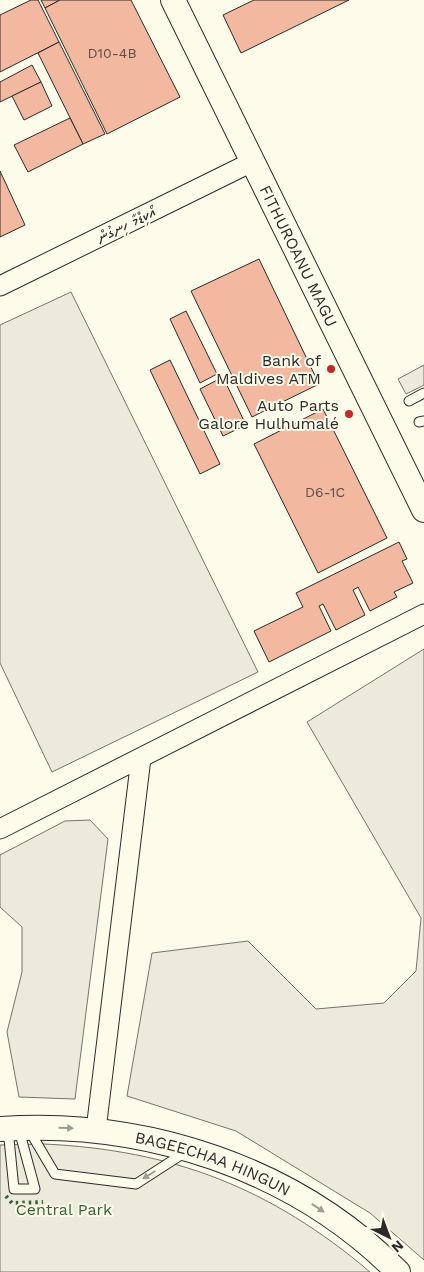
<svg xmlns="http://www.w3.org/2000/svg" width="424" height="1272" viewBox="0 0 424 1272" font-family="'Work Sans','Noto Sans Thaana',sans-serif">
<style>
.green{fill:#ecebdb;stroke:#74746e}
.building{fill:#f2b8a0;stroke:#2b2b2b}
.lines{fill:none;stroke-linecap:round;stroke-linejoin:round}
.service-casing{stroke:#2b2b2b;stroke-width:11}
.minor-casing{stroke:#2b2b2b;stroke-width:21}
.tertiary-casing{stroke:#2b2b2b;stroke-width:26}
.service{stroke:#fdfbea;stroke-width:9}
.minor{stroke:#fdfbea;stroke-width:19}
.tertiary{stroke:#fdfbea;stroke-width:24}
.hedge{stroke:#34623c;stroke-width:4;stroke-dasharray:2.5 4;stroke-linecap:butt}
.oneway{fill:#9e9d94}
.poi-dot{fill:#c62828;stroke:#fdfbea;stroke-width:2}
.labels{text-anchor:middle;stroke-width:4;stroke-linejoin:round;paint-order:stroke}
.number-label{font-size:14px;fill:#5d4e48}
.street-label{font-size:16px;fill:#2b2b2b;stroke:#fdfbea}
.poi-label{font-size:16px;fill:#2b2b2b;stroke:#fdfbea;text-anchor:end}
.park-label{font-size:16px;fill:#34623c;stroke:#fdfbea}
</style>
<rect width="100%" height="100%" fill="#fdfbea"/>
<g class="green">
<polygon points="71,292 258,672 52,772 0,663 0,325"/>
<polygon points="424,365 424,385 406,394 398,379"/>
<polygon points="424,649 424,1260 370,1213 236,1131 127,1096 152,953 248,941 316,1009 384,1003 416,971 421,918 307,722"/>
<polygon points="90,820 108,839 75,1099 19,1097 7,1032 22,972 22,927 0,907 0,855 65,821"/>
<path d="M 44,1144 C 173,1150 271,1188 370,1272 L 0,1272 L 0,1145 Z"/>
</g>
<g class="building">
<polygon points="31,0 38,0 59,42 0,72 0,15"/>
<polygon points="41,0 60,0 45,8"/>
<polygon points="60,0 131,0 180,97 107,134 45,8"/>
<polygon points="254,0 349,0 241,53 223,15"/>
<polygon points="59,42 105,134 83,144 38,53"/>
<polygon points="32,65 41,82 0,102 0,82"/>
<polygon points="41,82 52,106 24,120 12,96"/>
<polygon points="70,118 83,144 28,172 14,145"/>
<polygon points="0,171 25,225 0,237"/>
<polygon points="259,259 319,384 252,417 191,291"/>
<polygon points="186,311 217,374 200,383 170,319"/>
<polygon points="170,360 220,464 200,474 150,370"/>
<polygon points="223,377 246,425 223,436 200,389"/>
<polygon points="323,409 387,538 318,573 254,444"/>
<polygon points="399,542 407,559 402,561 413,583 394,592 397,597 370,611 358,587 353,590 365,615 336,630 323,604 319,606 331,631 269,662 254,631 303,607 296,593"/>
</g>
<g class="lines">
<g class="service-casing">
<g id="service">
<polyline points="409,401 424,393"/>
<polyline points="419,422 424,421"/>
<polyline points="8,1129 14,1189 35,1189 19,1130"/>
<polyline points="29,1130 55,1174 136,1184 184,1153"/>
</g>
</g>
<g class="minor-casing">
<g id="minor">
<polyline points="0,286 252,162"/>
<polyline points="0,829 424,614"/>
<polyline points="96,1130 141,758"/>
</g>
</g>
<g class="tertiary-casing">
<g id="tertiary">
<path id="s1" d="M 173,0 L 424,510"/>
<path id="s2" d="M 0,1129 C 145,1119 295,1168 398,1272"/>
</g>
</g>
<use href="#service" class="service"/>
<use href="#minor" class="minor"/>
<use href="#tertiary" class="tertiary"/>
<polyline class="hedge" points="6,1196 12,1203 43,1202"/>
</g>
<defs><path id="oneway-solid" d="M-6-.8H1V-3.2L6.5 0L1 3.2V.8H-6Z" transform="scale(1.25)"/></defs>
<g class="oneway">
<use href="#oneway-solid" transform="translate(66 1128) rotate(1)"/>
<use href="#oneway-solid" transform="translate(149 1175) rotate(148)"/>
<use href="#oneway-solid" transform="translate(318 1208) rotate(33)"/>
</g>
<g class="poi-dot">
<circle cx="331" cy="369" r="5"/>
<circle cx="349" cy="414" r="5"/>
</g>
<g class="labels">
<g class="number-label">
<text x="112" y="58">D10-4B</text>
<text x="325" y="497">D6-1C</text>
</g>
<g class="street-label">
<text transform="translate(126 224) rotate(-26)" y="6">އޯކިޑްމާ ހިނގުން</text>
<text dy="6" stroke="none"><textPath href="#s1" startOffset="285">FITHUROANU MAGU</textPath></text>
<text dy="6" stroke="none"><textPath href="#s2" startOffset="218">BAGEECHAA HINGUN</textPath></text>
</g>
<g class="poi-label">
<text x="321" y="366">Bank of<tspan x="321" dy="18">Maldives ATM</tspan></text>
<text x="339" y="411">Auto Parts<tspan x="339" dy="18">Galore Hulhumalé</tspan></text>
</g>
<g class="park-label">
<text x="64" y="1215">Central Park</text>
</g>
</g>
<g transform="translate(389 1237) rotate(138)" stroke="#fdfbea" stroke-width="4" paint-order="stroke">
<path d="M0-4L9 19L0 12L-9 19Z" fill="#2b2b2b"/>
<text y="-8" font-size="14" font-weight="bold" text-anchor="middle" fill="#2b2b2b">N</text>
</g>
</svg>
